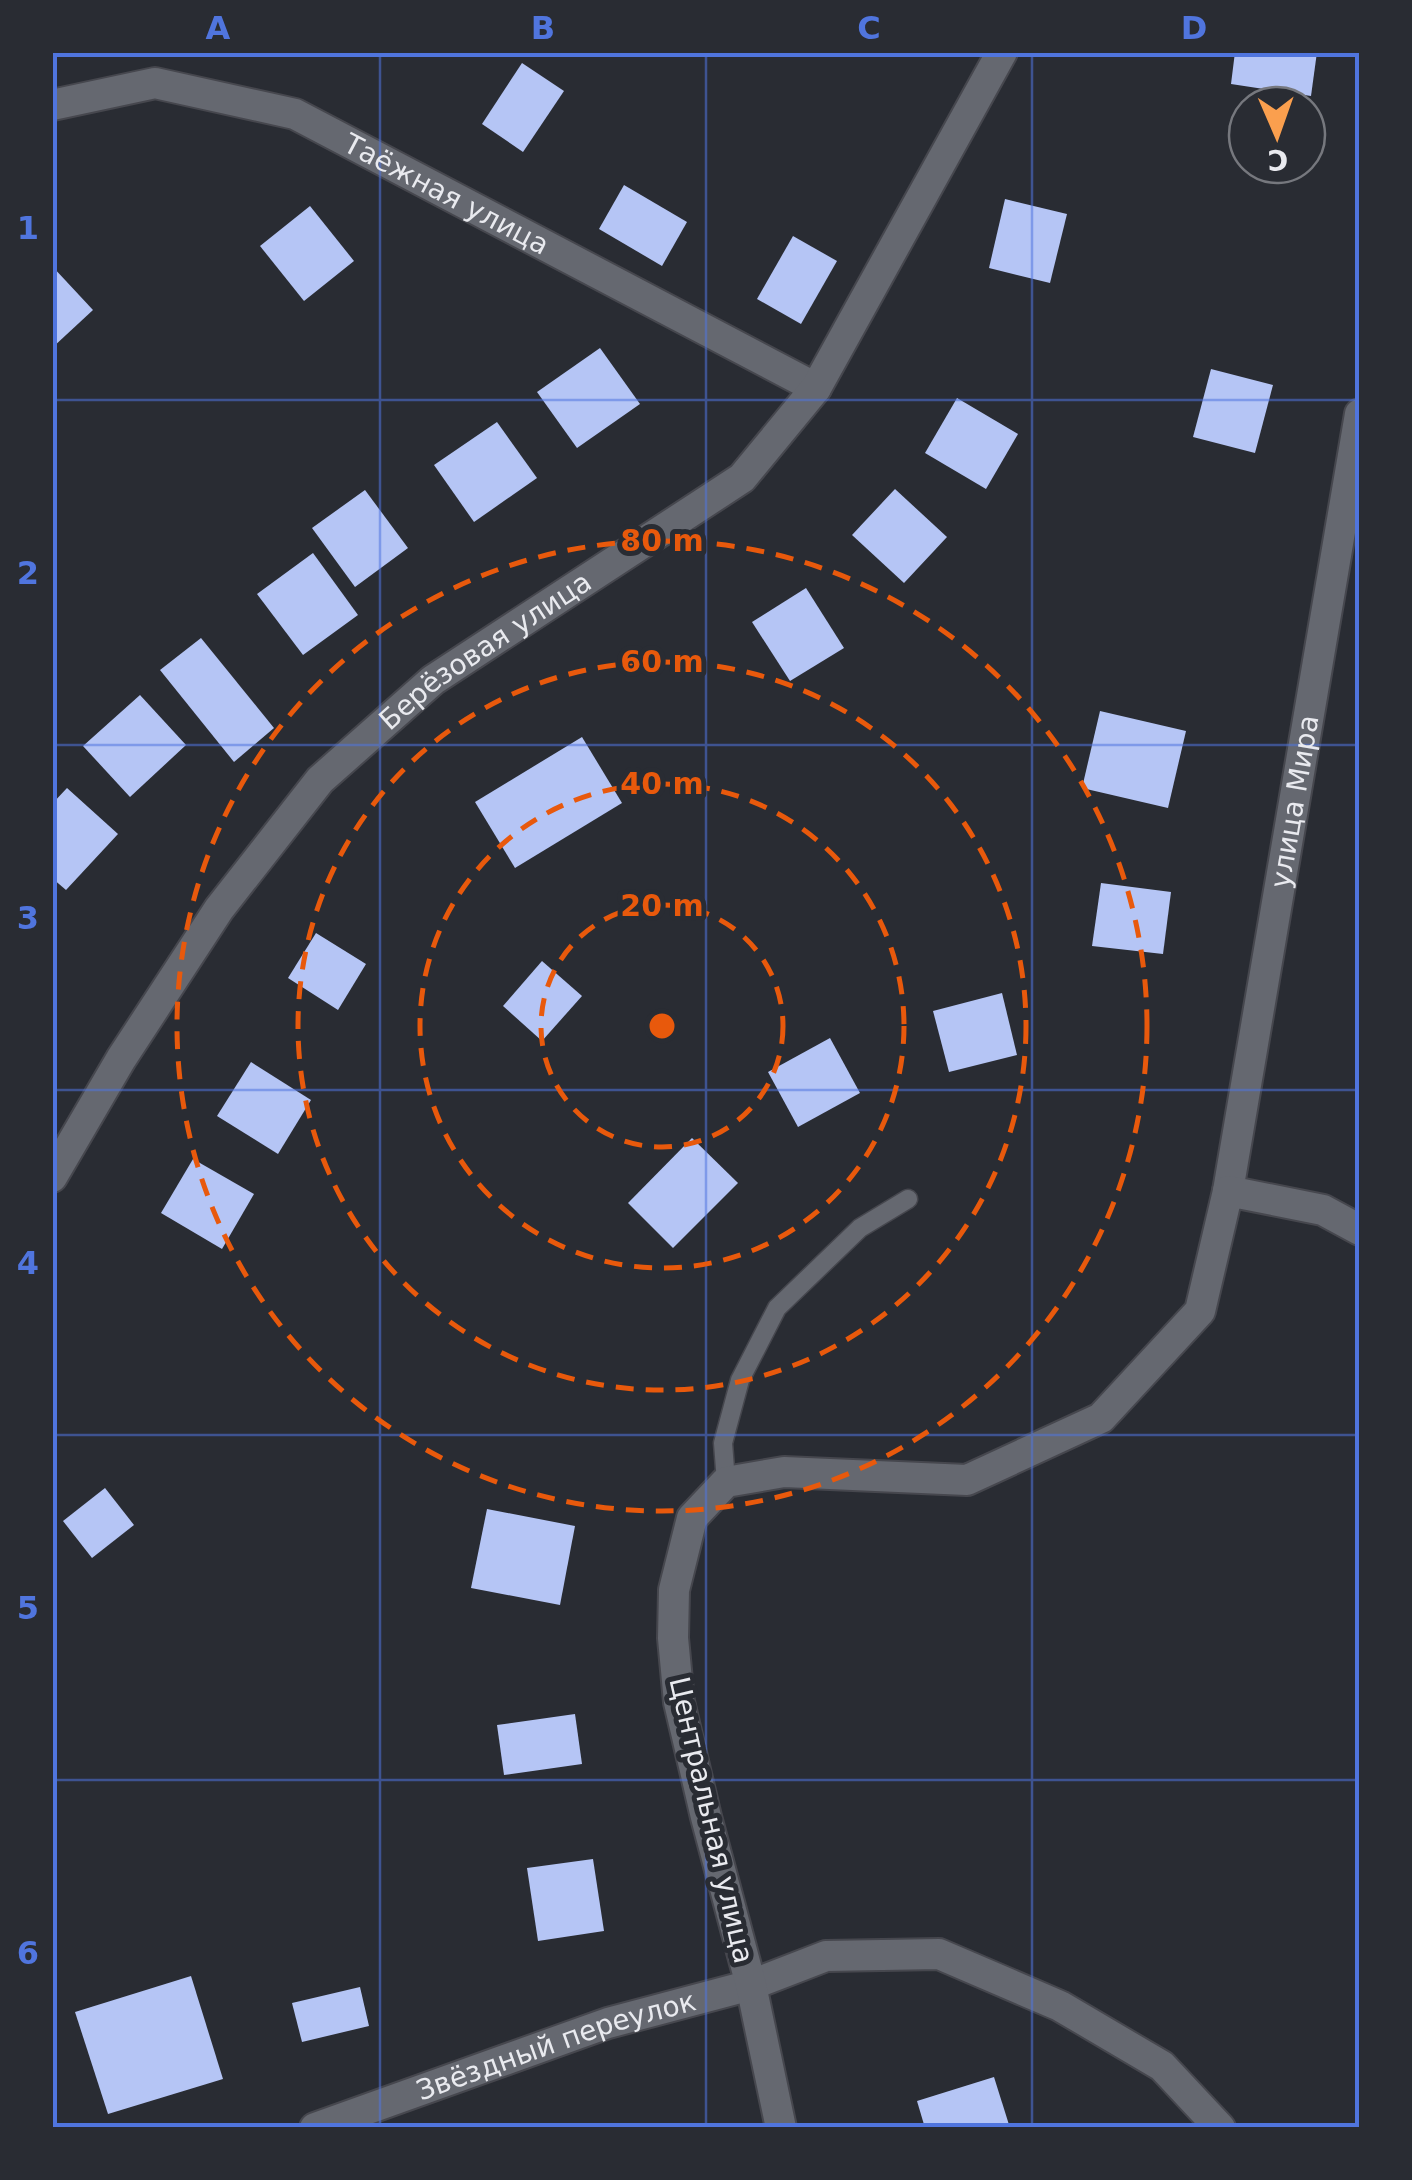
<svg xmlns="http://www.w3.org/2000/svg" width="1412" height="2180" viewBox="0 0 1412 2180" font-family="'DejaVu Sans',sans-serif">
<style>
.building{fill:#b5c5f5}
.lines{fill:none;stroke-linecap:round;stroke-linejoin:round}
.lane-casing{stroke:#46474e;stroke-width:21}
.street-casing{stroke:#46474e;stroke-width:34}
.lane{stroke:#656870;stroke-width:18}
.street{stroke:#656870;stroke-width:30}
.grid{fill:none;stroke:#5075de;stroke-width:2.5;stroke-opacity:0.55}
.ring{fill:none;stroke:#e8590c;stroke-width:5;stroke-dasharray:18 12}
.labels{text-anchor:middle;stroke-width:10;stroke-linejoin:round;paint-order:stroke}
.street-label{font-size:28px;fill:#e9eaef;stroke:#292c33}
.centre{fill:#e8590c;stroke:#292c33;stroke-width:5}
.ring-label{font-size:30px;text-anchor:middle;font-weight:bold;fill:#e8590c;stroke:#292c33;stroke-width:10;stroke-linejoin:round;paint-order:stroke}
.neatline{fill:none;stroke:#5075de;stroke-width:4}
.grid-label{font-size:32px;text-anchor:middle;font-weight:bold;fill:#5075de}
</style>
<rect width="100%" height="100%" fill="#292c33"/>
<g class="building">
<polygon points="1235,52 1317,52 1311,96 1231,84"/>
<polygon points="522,63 564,91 523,152 482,124"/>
<polygon points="624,185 687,222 662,266 599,229"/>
<polygon points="1005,199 1067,214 1050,283 989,268"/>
<polygon points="310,206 354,261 304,301 260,246"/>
<polygon points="793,236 837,261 801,324 757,299"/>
<polygon points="52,266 93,310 52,348"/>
<polygon points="600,348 640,404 577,448 537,392"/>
<polygon points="1211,369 1273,385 1255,453 1193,437"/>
<polygon points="957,398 1018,434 986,489 925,453"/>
<polygon points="497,422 537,478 474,522 434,465"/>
<polygon points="895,489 947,537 904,583 852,535"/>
<polygon points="365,490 408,548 355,587 312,528"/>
<polygon points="313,553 358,615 303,655 257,594"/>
<polygon points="806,588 844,648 790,681 752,622"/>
<polygon points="201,638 274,728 234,762 160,670"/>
<polygon points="140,695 186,745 130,797 83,746"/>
<polygon points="1100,711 1186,731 1168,808 1082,788"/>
<polygon points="582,737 622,803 515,868 475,802"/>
<polygon points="67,788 118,834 66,890 52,878 52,804"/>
<polygon points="1101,883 1171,892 1163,954 1092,946"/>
<polygon points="316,933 366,964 338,1010 288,978"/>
<polygon points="542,961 582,996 542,1041 503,1006"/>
<polygon points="1002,993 1017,1055 949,1072 933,1011"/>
<polygon points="830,1038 860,1093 798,1127 768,1072"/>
<polygon points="251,1062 311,1100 278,1154 217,1116"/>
<polygon points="692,1138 738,1183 673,1248 628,1203"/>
<polygon points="193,1159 254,1194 222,1249 161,1213"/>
<polygon points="105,1488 134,1525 92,1558 63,1521"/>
<polygon points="487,1509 575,1526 560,1605 471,1588"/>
<polygon points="575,1714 582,1764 504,1775 497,1725"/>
<polygon points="593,1859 604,1931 538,1941 527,1868"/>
<polygon points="191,1976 223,2079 108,2114 75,2012"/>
<polygon points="360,1987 369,2026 302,2042 292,2003"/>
<polygon points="994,2077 1010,2128 925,2128 917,2101"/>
</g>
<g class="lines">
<g class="lane-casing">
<polyline id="lane" points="726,1482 723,1443 740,1380 777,1308 860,1228 908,1199"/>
</g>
<g class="street-casing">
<g id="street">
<path id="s1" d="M 52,105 L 155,83 L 295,114 L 816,388"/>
<path id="s2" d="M 52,1177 L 121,1059 L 219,909 L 320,780 L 433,680 L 742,478 L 816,388 L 1002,52"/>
<path id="s3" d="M 1228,1191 L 1360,414"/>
<path id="s4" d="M 315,2128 L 608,2023 L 751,1985 L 826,1956 L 939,1954 L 1060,2006 L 1162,2066 L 1220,2128"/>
<polyline points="781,2128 751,1985 706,1817 679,1702 673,1638 674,1590 692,1518 726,1482 784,1472 967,1480 1101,1418 1200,1311 1228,1191 1323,1210 1360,1230"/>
</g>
</g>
<use href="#lane" class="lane"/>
<use href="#street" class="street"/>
</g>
<path class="grid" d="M 380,52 L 380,2128M 706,52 L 706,2128M 1032,52 L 1032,2128M 52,400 L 1360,400M 52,745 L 1360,745M 52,1090 L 1360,1090M 52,1435 L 1360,1435M 52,1780 L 1360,1780"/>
<g class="ring">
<circle cx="662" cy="1026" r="121"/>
<circle cx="662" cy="1026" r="242"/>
<circle cx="662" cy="1026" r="364"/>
<circle cx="662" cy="1026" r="485"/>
</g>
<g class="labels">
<g class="street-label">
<text dy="10" stroke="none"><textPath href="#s1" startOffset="420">Таёжная улица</textPath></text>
<text dy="10" stroke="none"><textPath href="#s2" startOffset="690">Берёзовая улица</textPath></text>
<text dy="10" stroke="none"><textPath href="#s3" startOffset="395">улица Мира</textPath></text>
<text transform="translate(712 1820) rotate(77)" y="10">Центральная улица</text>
<text dy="10" stroke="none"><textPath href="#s4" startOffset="255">Звёздный переулок</textPath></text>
</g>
</g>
<circle cx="662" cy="1026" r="15" class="centre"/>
<g class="ring-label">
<text x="662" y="551">80 m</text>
<text x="662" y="672">60 m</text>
<text x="662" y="794">40 m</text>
<text x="662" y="916">20 m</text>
</g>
<rect width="1412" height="2180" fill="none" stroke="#292c33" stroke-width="110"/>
<g transform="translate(1277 135) rotate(178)"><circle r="48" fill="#292c33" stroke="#76787e" stroke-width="2.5"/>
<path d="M0-8L18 38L0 25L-18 38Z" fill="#fa9f4e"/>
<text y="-15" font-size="28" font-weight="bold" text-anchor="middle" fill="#e9eaef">С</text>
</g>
<rect x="55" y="55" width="1302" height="2070" class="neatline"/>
<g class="grid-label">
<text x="218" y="39">A</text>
<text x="543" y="39">B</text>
<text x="869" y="39">C</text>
<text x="1194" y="39">D</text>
<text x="28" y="239">1</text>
<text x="28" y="584">2</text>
<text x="28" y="929">3</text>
<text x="28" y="1274">4</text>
<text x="28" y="1619">5</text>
<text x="28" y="1964">6</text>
</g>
</svg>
